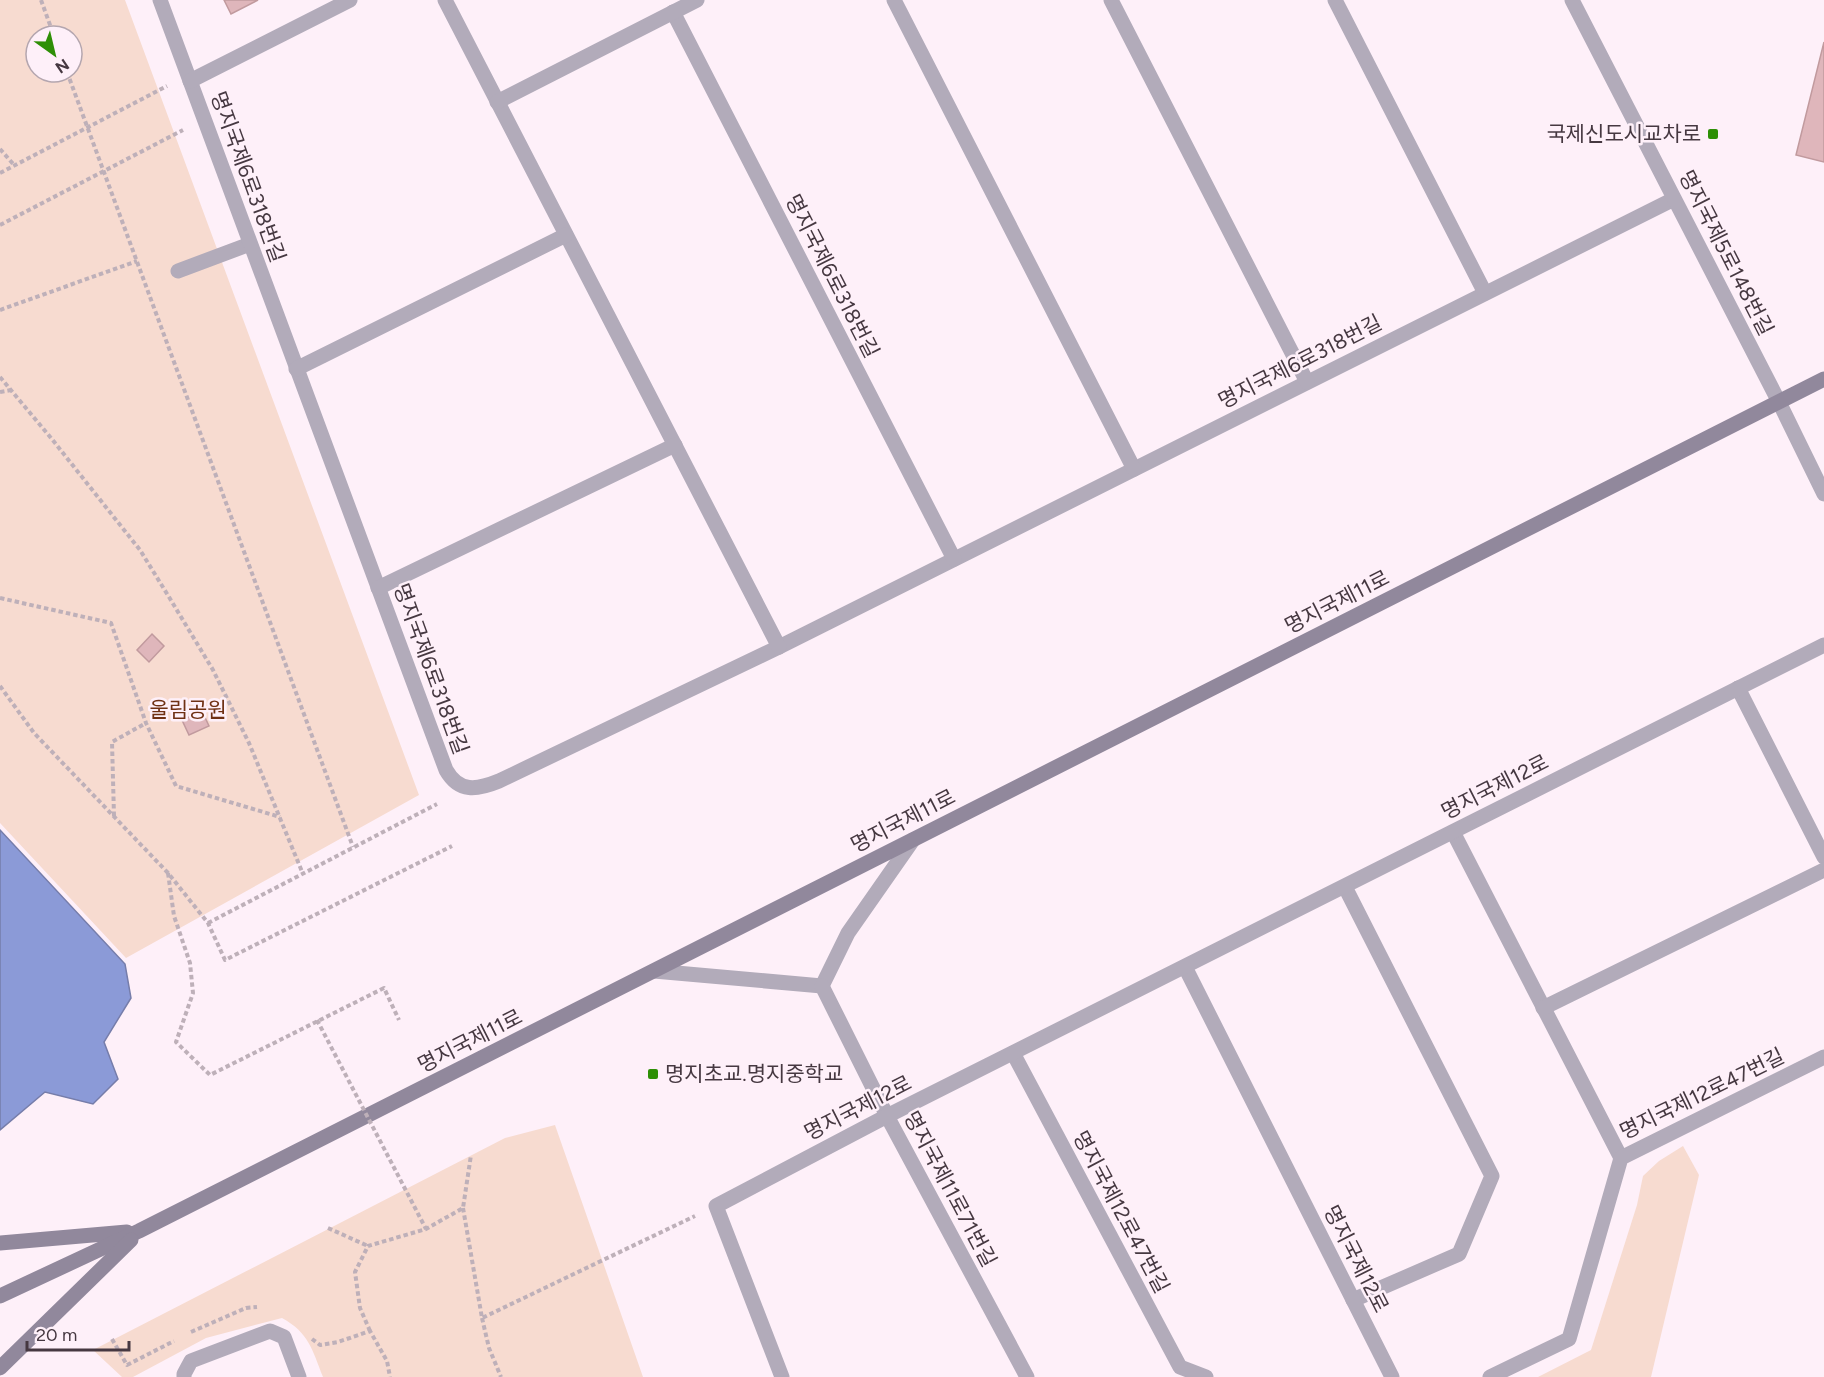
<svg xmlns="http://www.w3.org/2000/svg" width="1824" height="1377" viewBox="0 0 1824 1377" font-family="Figtree,'Noto Sans KR',sans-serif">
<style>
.green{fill:#f7dbd0;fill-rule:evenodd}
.water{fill:#8b9ad7;stroke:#767daa;stroke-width:1.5}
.building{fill:#dfb6bb;stroke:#c19a9e;stroke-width:1.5}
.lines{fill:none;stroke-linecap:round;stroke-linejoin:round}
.path{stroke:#beb0b9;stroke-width:4;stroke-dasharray:4.5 3;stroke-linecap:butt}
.service{stroke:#b2abba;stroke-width:15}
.minor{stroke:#b2abba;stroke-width:15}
.tertiary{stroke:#b2abba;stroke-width:15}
.secondary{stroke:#91889c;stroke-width:15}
.path-bridge{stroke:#beb0b9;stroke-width:4;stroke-dasharray:4.5 3;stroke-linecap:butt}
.poi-dot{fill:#2e8f06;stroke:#fef0f9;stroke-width:2}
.labels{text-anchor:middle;stroke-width:5;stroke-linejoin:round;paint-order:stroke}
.poi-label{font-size:21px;fill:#463841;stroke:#fef0f9;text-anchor:end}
.street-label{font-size:21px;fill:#463841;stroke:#fef0f9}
.park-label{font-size:21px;fill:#6f3014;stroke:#fef0f9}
</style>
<rect width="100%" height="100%" fill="#fef0f9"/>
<g class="green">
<path d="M 0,0 L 125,0 L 419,795 L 126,958 L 0,823 ZM 36,36 L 72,36 L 72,72 L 36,72 Z"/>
<path d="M 555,1125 L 643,1377 L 323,1377 C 312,1349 309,1333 282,1318 L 206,1338 L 133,1377 L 122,1377 L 93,1350 L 505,1138 Z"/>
<polygon points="1683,1146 1699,1175 1651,1377 1538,1377 1591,1350 1637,1205 1643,1176 1659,1161"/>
</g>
<polygon class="water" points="0,830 125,964 131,998 104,1042 118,1079 93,1104 45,1092 0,1130"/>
<g class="building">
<polygon points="224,0 258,0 231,14"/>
<polygon points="1824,42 1824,162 1796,155"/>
<polygon points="152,634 164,646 149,662 137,650"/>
<polygon points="202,711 209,726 189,735 182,720"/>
</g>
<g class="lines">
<g class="path">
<polyline points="41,0 54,36"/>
<polyline points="67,72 353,847"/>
<polyline points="0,149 14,165"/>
<polyline points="0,173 167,86"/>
<polyline points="0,225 183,130"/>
<polyline points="0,310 137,261"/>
<polyline points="0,377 51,438 140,550 169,597 213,670 249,743 303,874"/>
<polyline points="0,392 11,390"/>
<polyline points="0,598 111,623 146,723 176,786 280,817"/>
<polyline points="0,686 34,733 168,873 208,923 225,960 452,846"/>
<polyline points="114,816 112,742 146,723"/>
<polyline points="168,873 174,916 190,963 193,993 176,1042 210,1075 384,988 399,1020"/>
<polyline points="208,923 437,804"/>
<polyline points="463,1208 482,1318 695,1216"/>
<polyline points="328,1228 368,1246"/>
<polyline points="482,1318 489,1348 501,1377"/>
<polyline points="370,1331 360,1308 355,1272 368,1246 426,1229 463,1208 471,1155"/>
<polyline points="191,1332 246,1308 257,1307"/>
<polyline points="112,1339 127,1365 174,1341"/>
<polyline points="312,1339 320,1345 338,1342 370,1331 387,1361 390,1377"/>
</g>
<g class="service">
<polyline points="178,271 250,244"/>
<polyline points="184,1377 184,1374 191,1361 270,1331 284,1337 299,1377"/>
</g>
<g class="minor">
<path d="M 160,0 L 446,770 C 459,793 477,790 499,781 L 779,647 L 1674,199"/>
<polyline points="445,0 779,647"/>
<polyline points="894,0 1134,469"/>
<polyline points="1111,0 1307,382"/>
<polyline points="1335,0 1485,293"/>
<polyline points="673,12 954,559"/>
<polyline points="190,81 350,0"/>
<polyline points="497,102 697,0"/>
<polyline points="296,369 566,235"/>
<polyline points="1779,402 1824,494"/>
<polyline points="378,588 675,445"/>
<polyline points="1738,688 1824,857"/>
<polyline points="1453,832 1621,1158"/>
<polyline points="1345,887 1492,1176 1459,1254 1353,1300"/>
<polyline points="1185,967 1392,1377"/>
<polyline points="654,971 822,986 848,933 913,840"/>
<polyline points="822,986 887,1116 1027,1377"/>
<polyline points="1543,1008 1824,870"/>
<polyline points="1013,1053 1180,1367 1206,1377"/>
<polyline points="782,1377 716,1206 887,1116 1824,645"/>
<polyline points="1490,1377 1569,1339 1621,1158 1824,1057"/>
</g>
<polyline class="tertiary" points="1572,0 1779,402"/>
<g class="secondary">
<polyline points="0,1243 127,1232"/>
<polyline points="0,1296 139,1231 1824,379"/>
<polyline points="0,1368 131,1240"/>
</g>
<polyline class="path-bridge" points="317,1020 426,1229"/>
</g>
<g class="poi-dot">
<rect x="1707" y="128" width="12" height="12" rx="3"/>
<rect x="647" y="1068" width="12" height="12" rx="3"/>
</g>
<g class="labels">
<g class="poi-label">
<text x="1701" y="141">국제신도시교차로</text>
<text x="665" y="1081" text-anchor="start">명지초교.명지중학교</text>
</g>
<g class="street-label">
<text transform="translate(248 177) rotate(70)" y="7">명지국제6로318번길</text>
<text transform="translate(1726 253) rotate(63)" y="7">명지국제5로148번길</text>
<text transform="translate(832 276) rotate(63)" y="7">명지국제6로318번길</text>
<text transform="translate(1300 362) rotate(-27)" y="7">명지국제6로318번길</text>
<text transform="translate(1337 602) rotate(-27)" y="7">명지국제11로</text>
<text transform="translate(431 669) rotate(70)" y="7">명지국제6로318번길</text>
<text transform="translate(1495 787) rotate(-27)" y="7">명지국제12로</text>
<text transform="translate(903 821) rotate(-27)" y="7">명지국제11로</text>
<text transform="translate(470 1041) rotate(-27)" y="7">명지국제11로</text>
<text transform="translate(1702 1094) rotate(-26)" y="7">명지국제12로47번길</text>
<text transform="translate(858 1108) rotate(-27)" y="7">명지국제12로</text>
<text transform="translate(950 1189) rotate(62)" y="7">명지국제11로71번길</text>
<text transform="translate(1121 1212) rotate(62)" y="7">명지국제12로47번길</text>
<text transform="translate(1356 1259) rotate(63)" y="7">명지국제12로</text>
</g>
<g class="park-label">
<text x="188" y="717">울림공원</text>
</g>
</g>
<g transform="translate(54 54) rotate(146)"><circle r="28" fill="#fef0f9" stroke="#b4a6af" stroke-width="1.5"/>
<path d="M0-4.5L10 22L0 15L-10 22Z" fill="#2e8f06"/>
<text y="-9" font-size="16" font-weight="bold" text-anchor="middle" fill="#463841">N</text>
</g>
<path d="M27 1341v9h102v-9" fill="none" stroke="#463841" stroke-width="3"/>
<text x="36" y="1341" font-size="18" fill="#463841" stroke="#fef0f9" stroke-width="4.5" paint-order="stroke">20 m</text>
</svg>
